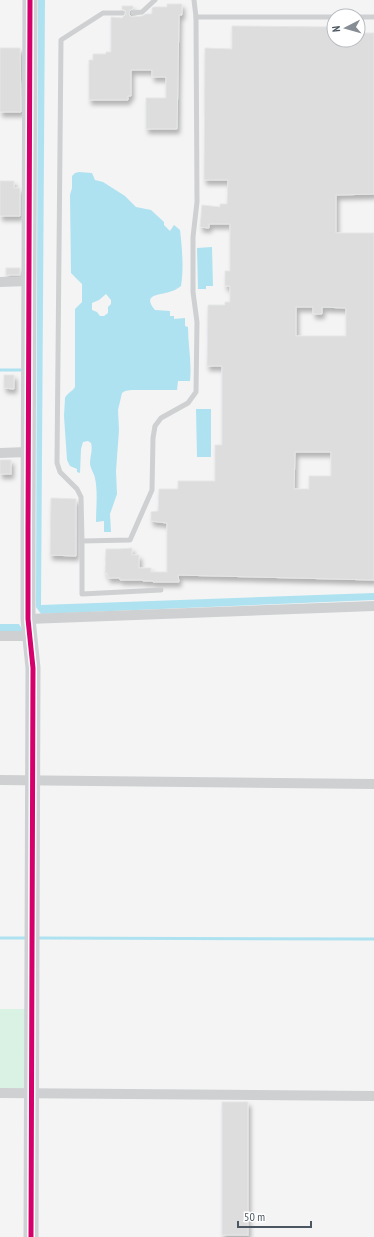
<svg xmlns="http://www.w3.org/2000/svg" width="374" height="1237" viewBox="0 0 374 1237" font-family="'PT Sans Narrow',sans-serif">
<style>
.green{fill:#d9f2e3}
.water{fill:#aee2f0;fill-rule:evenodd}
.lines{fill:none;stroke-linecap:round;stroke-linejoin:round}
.stream{stroke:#aee2f0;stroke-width:3}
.building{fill:#ddddde;stroke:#e5e6e7;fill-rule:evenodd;filter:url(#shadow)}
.lane{stroke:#ced0d2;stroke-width:5}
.street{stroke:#ced0d2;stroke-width:10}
.secondary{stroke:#ced0d4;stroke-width:15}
.cycleway-casing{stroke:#fff;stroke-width:8}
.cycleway{stroke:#d6006c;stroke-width:5}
</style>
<defs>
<filter id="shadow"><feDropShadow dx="2.5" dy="4.5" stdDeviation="2" flood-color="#0004"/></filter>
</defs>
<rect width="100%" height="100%" fill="#f4f4f4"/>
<polygon class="green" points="0,1009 26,1009 26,1087 22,1090 0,1090"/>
<g class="water">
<polygon points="38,0 45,0 41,605 374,593 374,600 41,614 36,607"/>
<path d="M 79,172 L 92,173 L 95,180 L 103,182 L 125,196 L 136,207 L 151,210 L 164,222 L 164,225 L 170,231 L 174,225 L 180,230 C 182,248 184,268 181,286 C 177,289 174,291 169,292 C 161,295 141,294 155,310 L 170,311 L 170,316 L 174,316 L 174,319 L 185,318 L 185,326 L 188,327 C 188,345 192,363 190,381 L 178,381 L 177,390 L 131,390 L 125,391 L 122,393 L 118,410 L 119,430 L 116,471 L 117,494 L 110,514 L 111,532 L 104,532 L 104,521 L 96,522 C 96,508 98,492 95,478 C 94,473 91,470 90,464 C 90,456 93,450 91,443 L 88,441 L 83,442 L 81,449 L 80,473 L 77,472 L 77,469 L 70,466 L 67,460 L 64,416 L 65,398 C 67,393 72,392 75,387 L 75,309 L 82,302 L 82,284 L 71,273 L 70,195 L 72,188 L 72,176 L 75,173 ZM 106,294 L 111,300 L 111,304 L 108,307 L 108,313 L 104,316 L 100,316 L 97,312 L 92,310 L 92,303 L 99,300 Z"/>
<polygon points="212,247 213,286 206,286 206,289 198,289 197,248"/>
<polygon points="196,409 211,409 211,457 197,457"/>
<polygon points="0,624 19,624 23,631 0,631"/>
</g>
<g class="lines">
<g class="stream">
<polyline points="0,370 21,370"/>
<polyline points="0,938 25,938"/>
<polyline points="40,938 374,939"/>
</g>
</g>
<g class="building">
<polygon points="167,4 182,4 182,15 179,15 177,129 146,129 146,98 166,98 166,77 152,77 152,70 131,70 131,96 128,96 128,100 89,100 89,60 93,60 93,54 106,54 106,52 111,52 111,17 122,18 125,15 126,11 122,9 122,6 133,6 133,9 130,10 129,13 130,16 133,17 142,16 146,14 152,14 152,8 154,7 167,7"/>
<path d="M 232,26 L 334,27 L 334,40 L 358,40 L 358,33 L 374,33 L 374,194 L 336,195 L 336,233 L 374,233 L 374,580 L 178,575 L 179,582 L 153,582 L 153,581 L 143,581 L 143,580 L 120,580 L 120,578 L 108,578 L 107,573 L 105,573 L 106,549 L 119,549 L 132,548 L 132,555 L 139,555 L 139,568 L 151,568 L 151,572 L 167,572 L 167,523 L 151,521 L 151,512 L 158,511 L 159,489 L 178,489 L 178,481 L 215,481 L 215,445 L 222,445 L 222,366 L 207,366 L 208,305 L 225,305 L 225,302 L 230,302 L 230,286 L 225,286 L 225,271 L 230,271 L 230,224 L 209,224 L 209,228 L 200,227 L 202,205 L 220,207 L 220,204 L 227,204 L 228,180 L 204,180 L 205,48 L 232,49 ZM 296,307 L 313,307 L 313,314 L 322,314 L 322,307 L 346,308 L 346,336 L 296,336 ZM 295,452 L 331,452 L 331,476 L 309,476 L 309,489 L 294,489 Z"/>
<polygon points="0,48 20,48 21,112 0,112"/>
<polygon points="0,181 14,181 14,188 20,188 20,216 0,216"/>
<rect x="6" y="268" width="14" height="7"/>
<polygon points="4,375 14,375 14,389 4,388"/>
<rect x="0" y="460" width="11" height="14"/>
<polygon points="51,498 76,499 76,556 50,555"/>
<rect x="222" y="1102" width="26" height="133"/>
</g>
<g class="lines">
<g class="lane">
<polyline points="133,13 142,12 155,0"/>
<polyline points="196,17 334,17"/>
<polyline points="358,17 374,17"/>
<polyline points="82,541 81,497 77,489 60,472 57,463 61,40 103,13 122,13"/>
<polyline points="161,590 82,594 82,541 130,540 152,490 153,438 155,426 161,418 188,403 196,392 197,322 193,292 193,237 197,202 196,17 194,0"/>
</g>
<g class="street">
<polyline points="0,282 28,281"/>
<polyline points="0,453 27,452"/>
<polyline points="28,619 374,606"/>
<polyline points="0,636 30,636"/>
<polyline points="0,780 374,784"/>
<polyline points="0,1093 374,1096"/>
</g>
<polyline class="secondary" points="30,0 28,529 28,619 33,668 31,1237"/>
<g class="cycleway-casing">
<polyline id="cycleway" points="30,0 28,529 28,619 33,668 31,1237"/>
</g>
<use href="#cycleway" class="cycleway"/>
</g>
<g transform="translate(346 28) rotate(264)"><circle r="19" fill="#ffffff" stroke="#b7bbc0"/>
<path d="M0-3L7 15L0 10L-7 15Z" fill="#868d94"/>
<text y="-6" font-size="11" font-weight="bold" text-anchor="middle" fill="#4a5661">N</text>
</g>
<path d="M238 1221v6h73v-6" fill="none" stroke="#4a5661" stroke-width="2"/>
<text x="244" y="1221" font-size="12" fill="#4a5661" stroke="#ffffff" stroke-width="3" paint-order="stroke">50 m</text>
</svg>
